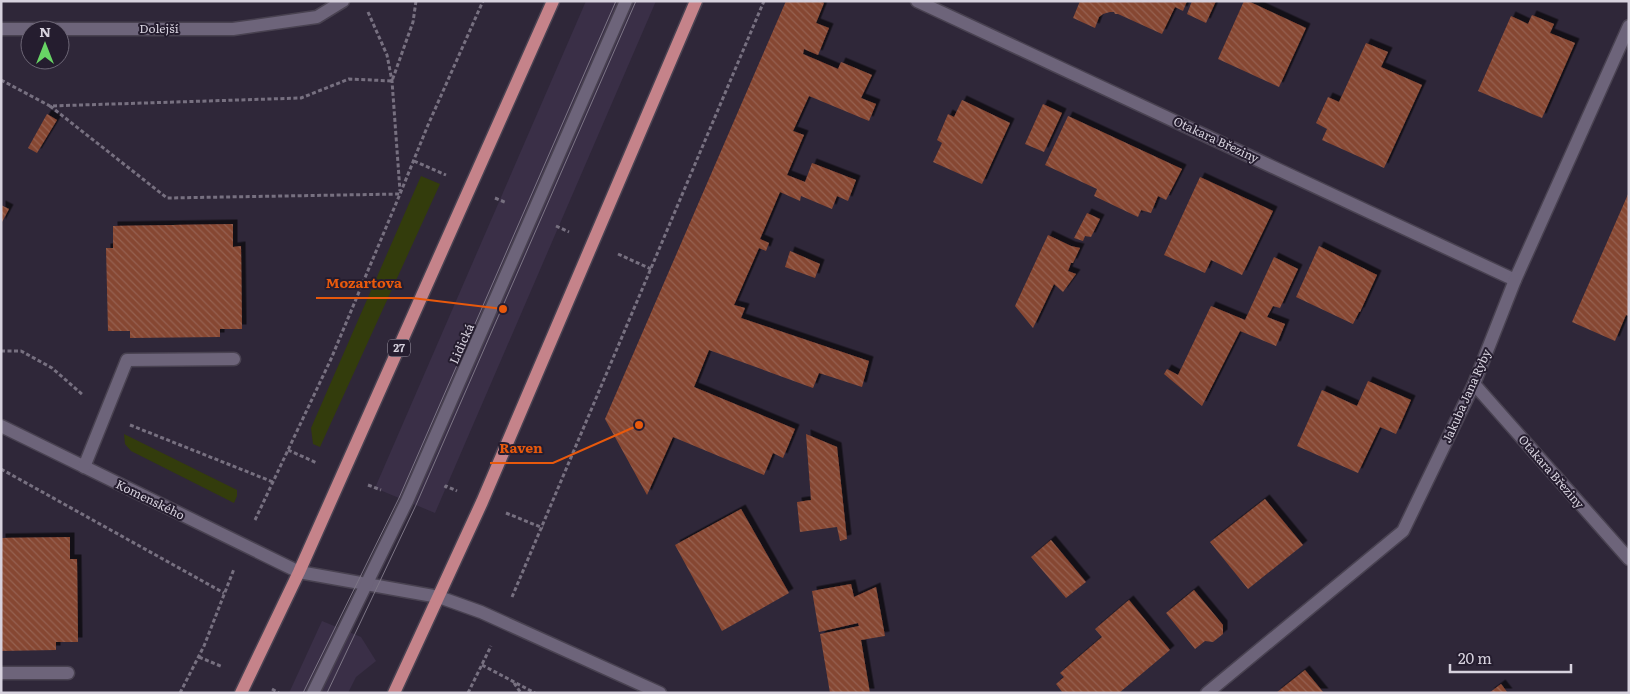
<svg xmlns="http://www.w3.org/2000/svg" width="1630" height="694" viewBox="0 0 1630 694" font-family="Literata,serif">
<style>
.built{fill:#3a2f47}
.green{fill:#333c0c}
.building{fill:url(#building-back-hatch);filter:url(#shadow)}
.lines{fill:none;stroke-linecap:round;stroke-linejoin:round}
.minor-casing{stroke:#494251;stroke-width:15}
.major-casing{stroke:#494251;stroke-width:15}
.path{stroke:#777080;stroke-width:3;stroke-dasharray:4 2.5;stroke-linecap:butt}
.minor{stroke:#6d647a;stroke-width:12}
.major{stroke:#c5838a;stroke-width:12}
.tram{stroke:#7d7686;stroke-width:1}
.labels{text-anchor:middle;stroke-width:4;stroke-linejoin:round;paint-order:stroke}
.shield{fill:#251d2f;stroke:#a29caa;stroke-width:1}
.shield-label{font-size:11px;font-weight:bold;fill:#d7d2de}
.street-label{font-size:12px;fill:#d7d2de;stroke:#251d2f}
.leader{fill:none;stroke:#e8590c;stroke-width:2}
.callout-dot{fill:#e8590c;stroke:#251d2f;stroke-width:2}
.callout-label{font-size:14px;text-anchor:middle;font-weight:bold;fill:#e8590c;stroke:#251d2f;stroke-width:4;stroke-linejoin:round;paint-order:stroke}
</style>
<defs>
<pattern id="building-back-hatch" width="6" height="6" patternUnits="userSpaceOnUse" patternTransform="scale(1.25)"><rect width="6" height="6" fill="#864733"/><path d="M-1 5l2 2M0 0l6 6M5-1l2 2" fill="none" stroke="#966150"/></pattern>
<filter id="shadow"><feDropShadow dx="4.5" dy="-4.5" stdDeviation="0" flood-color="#0009"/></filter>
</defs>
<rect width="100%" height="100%" fill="#2f2739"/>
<g class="built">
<polygon points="586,1 656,1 435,513 375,488"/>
<polygon points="322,621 361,637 376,661 356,677 348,693 289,693"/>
</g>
<g class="green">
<polygon points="421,176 440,184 320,447 313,444 311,428"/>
<polygon points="124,434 237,490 237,496 234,503 131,451 125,444"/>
</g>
<g class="building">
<polygon points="786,1 821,1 824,3 816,23 829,28 818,55 804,49 803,54 838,69 841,62 872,75 861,98 876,104 869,121 809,96 793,131 804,135 787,175 805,182 812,163 856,180 848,201 837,196 832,209 801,196 800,201 780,192 760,239 769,243 766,251 759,248 734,305 745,308 741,318 869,361 862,387 819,373 813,388 709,350 694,387 795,429 783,458 773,453 764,475 673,437 647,495 605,419"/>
<polygon points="1080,1 1187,1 1183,11 1175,7 1162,34 1118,14 1115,14 1114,12 1110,12 1103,14 1099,17 1095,28 1073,18"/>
<polygon points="1192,1 1216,1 1206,23 1187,14"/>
<polygon points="1244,1 1248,1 1306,28 1279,87 1218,59"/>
<polygon points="1532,15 1554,24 1550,33 1575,43 1542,118 1478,91 1511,16 1528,24"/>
<polygon points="1366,43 1388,52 1381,67 1422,85 1384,168 1322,140 1327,129 1316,123 1328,97 1339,102"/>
<polygon points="962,100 1010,123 982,184 933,162 942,143 937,140 948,114 954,117"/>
<polygon points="1043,104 1062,113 1044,152 1025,144"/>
<polygon points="47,114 57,120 37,153 28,148"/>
<polygon points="1068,116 1182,169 1166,200 1158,196 1151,213 1141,210 1138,217 1094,196 1097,189 1045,165"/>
<polygon points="1200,177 1273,211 1242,275 1211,260 1205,273 1164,255"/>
<polygon points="1629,192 1629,316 1626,315 1615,341 1572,322"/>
<polygon points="1,205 9,209 1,224"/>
<polygon points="1087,213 1100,219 1091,237 1085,236 1083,241 1074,238"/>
<polygon points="233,224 233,247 241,246 242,329 220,329 220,337 130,338 130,331 108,331 106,248 113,248 113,226"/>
<polygon points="1048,235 1071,246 1080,248 1073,263 1071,263 1068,271 1076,274 1063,292 1054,284 1033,328 1015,306"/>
<polygon points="1319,246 1377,275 1360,312 1359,312 1353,324 1296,297"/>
<polygon points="790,251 820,264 815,278 785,267"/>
<polygon points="1274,257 1298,269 1280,308 1273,306 1267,317 1285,324 1276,346 1240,331 1202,406 1164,374 1167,369 1178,375 1211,306 1245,320"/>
<polygon points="1368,381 1411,400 1396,434 1380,427 1358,473 1297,446 1322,390 1357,406"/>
<polygon points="806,434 837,447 847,539 840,541 837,527 800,532 797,502 811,500"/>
<polygon points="1265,499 1303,545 1248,589 1210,542"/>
<polygon points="741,509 789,593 722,631 675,545"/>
<polygon points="70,537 70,559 77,559 78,642 56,642 56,650 1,651 1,538"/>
<polygon points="1051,540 1086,582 1066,598 1031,557"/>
<polygon points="851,584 854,597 876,587 885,636 861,640 870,693 830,693 820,634 859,626 858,623 819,632 812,591"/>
<polygon points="1194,590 1223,625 1223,634 1213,642 1205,641 1195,649 1166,613"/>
<polygon points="1129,600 1170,650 1119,693 1063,693 1056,684 1064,677 1060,673 1102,637 1095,629"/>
<polygon points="1305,670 1324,693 1276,693"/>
<polygon points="1501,684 1508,693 1489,693"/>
</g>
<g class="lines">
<g class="minor-casing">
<g id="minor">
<polyline points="917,1 1515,280"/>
<polyline points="1,29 233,29 317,17 343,1"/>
<polyline points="1474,384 1629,559"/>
<polyline points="1,426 299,572 439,597 481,612 660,693"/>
<polyline points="84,467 127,360 234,359"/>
<polyline points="1,673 68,673"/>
<polyline points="313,693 407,501 626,1"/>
<polyline points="1207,693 1403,531 1474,384 1515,280 1629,26"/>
</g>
</g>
<g class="major-casing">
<g id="major">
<polyline points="241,693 299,572 553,1"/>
<polyline points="394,693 482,502 696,1"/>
</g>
</g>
<g class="path">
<polyline points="368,12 387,55 392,81 400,191"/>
<polyline points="1,80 50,106 301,98 349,79 392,81 413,22 416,1"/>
<polyline points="50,106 167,198 400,194"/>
<polyline points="414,161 446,175"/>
<polyline points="495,198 507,203"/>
<polyline points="556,226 569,232"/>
<polyline points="618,254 651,269"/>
<polyline points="1,351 21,351 52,368 83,395"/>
<polyline points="130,425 273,482"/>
<polyline points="288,450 317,463"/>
<polyline points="1,469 224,593"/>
<polyline points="368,485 381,490"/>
<polyline points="445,488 446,486 457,491"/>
<polyline points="506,513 543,528"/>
<polyline points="255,520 331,359 400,194 428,125 483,1"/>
<polyline points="512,597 764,1"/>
<polyline points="199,657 223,667"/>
<polyline points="482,665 535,693"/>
<polyline points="514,683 521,693"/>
<polyline points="272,689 279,693"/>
<polyline points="180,693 204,646 234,569"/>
<polyline points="468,693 491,646"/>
</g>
<use href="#minor" class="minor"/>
<use href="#major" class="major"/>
<g class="tram">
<polyline points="303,693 399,498 616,1"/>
<polyline points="327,693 416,505 636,1"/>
</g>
</g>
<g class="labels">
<rect class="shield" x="388" y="339.5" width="22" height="17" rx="4"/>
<g class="shield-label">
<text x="399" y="352">27</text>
</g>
<g class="street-label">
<text x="159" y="33">Dolejší</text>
<text transform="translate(1216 140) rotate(25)" y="4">Otakara Březiny</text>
<text transform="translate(462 344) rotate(-66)" y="4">Lidická</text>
<text transform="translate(1467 396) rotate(-66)" y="4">Jakuba Jana Ryby</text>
<text transform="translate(1551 472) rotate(49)" y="4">Otakara Březiny</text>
<text transform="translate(150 500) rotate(26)" y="4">Komenského</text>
</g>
</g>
<path class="leader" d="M503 309L412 298H316M639 425L553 463H490"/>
<g class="callout-dot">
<circle cx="503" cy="309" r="5"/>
<circle cx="639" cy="425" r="5"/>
</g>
<g class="callout-label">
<text x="364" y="288">Mozartova</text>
<text x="521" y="453">Raven</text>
</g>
<rect width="1630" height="694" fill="none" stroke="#d7d2de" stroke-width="5"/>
<g transform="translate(45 45)"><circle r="24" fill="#251d2f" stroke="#6c6575"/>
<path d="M0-4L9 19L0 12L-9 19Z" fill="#68d465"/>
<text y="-8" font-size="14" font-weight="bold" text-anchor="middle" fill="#d7d2de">N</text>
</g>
<path d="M1450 664v8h121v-8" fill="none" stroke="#d7d2de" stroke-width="2.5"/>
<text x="1458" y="664" font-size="15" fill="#d7d2de" stroke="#251d2f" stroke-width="4" paint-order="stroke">20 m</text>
</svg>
